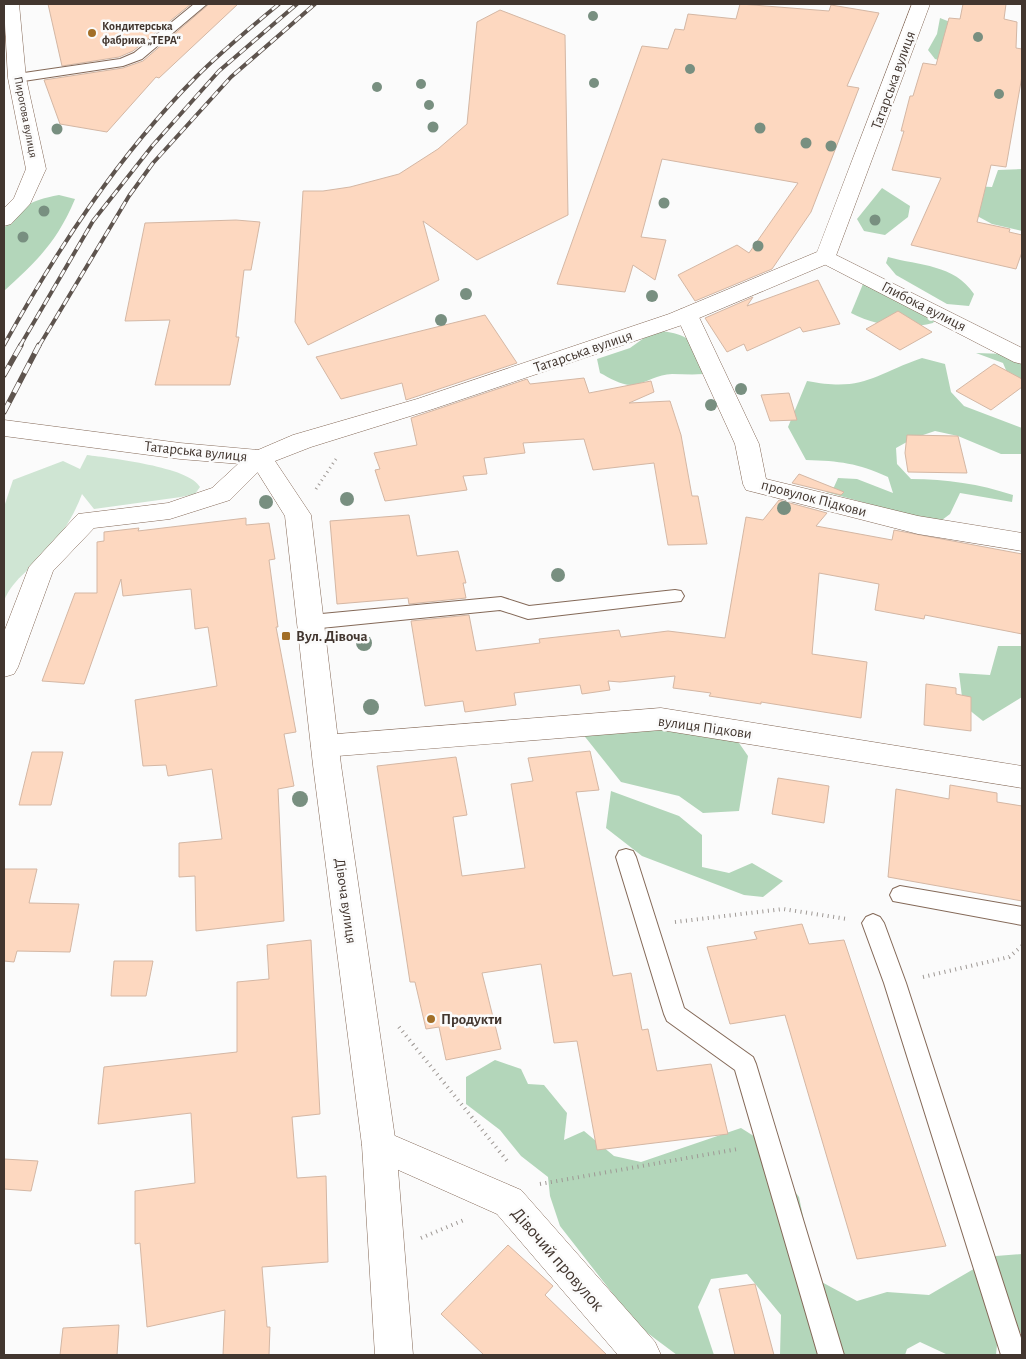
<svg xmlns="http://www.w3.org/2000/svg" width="1026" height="1359" viewBox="0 0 1026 1359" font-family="'Alegreya Sans',sans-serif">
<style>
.green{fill:#cfe5d3}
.forest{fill:#b3d6ba}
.building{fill:#fdd8c0;stroke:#d4b7a4}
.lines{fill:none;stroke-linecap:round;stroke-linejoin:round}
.service-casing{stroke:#846958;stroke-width:2}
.minor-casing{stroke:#846958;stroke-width:1}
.secondary-casing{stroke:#846958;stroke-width:1}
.path-far1{stroke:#9e9894;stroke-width:3;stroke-dasharray:1 4;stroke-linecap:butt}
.path{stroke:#9e9894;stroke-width:4;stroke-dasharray:1 4.5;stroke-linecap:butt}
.service{fill:#fff;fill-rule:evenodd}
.minor{fill:#fff;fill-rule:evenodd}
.secondary{fill:#fff;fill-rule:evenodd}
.rail-far1-casing{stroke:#5e544e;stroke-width:4}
.rail-casing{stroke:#5e544e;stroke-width:5.5}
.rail-far1{stroke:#fbfbfb;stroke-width:2.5;stroke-dasharray:8;stroke-linecap:butt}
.rail{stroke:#fbfbfb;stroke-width:4;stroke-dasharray:11;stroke-linecap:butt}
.tree{fill:#788f80}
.poi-dot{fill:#a26e27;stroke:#fbfbfb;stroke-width:2}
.labels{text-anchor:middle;stroke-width:5;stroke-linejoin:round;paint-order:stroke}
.far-poi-label{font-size:12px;font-weight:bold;fill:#42362f;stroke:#fbfbfb;text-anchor:start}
.far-street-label{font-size:12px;fill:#42362f;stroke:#fbfbfb}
.street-label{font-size:15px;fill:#42362f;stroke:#fbfbfb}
.poi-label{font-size:15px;font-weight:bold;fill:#42362f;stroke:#fbfbfb;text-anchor:start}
.near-street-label{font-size:18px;fill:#42362f;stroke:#fbfbfb}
</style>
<rect width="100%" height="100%" fill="#fbfbfb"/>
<path class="green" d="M 87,455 C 110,458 190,467 200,487 L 195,494 L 181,497 L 94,509 L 82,494 C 75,513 63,533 50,548 C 35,566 13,578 4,601 L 4,507 L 13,480 L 63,461 L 80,469 Z"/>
<g class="forest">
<polygon points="940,18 960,26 952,64 935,59 928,50 937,34"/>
<polygon points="1022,169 1022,231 992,224 968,211 971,186 992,187 998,170"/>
<polygon points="882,188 910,206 908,217 885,235 864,231 857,219"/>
<path d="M 59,195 L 75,199 C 57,242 37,261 4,291 L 4,228 C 25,205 28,201 59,195 Z"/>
<path d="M 888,257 C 920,266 954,264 974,294 L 969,306 L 947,304 L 896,275 L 886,263 Z"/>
<path d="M 863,284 L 939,314 L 933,323 C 907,330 875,326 851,313 Z"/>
<path d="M 662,331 C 687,335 692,339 706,360 L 703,374 C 692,375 682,374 672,374 C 658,374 646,383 633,385 C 622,386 610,378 600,373 L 597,359 L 630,348 L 644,338 Z"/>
<polygon points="976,353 1006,354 1022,361 1022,386 1011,382 1003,363"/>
<path d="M 922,358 L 945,364 L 951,392 L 964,406 L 1022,428 L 1022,454 L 1001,454 L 958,436 L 935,431 L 914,438 L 896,448 L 897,464 L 911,479 C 947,479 979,484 1013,495 L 1012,502 L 960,493 L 950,514 L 938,523 L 826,492 L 834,487 L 838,478 L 857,479 L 893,493 L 888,477 C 857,463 840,461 806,460 L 788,427 L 807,381 C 864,392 873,375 922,358 Z"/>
<polygon points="998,646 1022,646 1022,697 983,721 963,705 959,673 990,675"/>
<polygon points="594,730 730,730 748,756 739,811 703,813 679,796 621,782 582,733"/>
<polygon points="611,791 679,816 702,835 702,867 729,873 752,863 783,881 763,897 744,895 642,856 606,828"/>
<polygon points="495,1060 521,1069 528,1084 544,1085 567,1113 564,1140 584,1131 614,1156 641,1162 741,1128 779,1152 785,1179 799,1197 816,1279 857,1301 887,1292 929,1295 996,1256 1022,1254 1022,1332 997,1345 996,1355 948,1355 920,1342 907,1349 905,1355 780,1355 781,1315 747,1274 711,1279 698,1307 714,1355 677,1355 638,1326 560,1226 550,1196 548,1177 521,1156 500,1130 466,1104 466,1077"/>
</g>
<g class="building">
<polygon points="48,4 191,4 133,51 119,57 62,66"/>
<polygon points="209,4 238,4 159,78 156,77 107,132 60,124 44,80 123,68 143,61"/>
<polygon points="740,4 829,11 831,5 879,13 847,86 859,88 811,212 772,269 695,301 678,275 737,245 749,253 798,183 662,159 641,237 666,240 655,280 633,265 625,292 557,284 642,46 668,49 675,29 684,30 688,14 736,19"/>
<polygon points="963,4 1006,4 1004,19 1017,22 1016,48 1022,49 1022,76 1006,167 991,165 977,222 1010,229 1009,232 1022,235 1022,252 1016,269 911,245 941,178 892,170 904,131 901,131 910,96 913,96 923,63 936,65 949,18 960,19"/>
<polygon points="500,10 565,35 568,215 477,260 423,221 439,280 308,345 295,322 303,191 323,191 350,187 399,174 438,149 467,124 477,22"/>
<polygon points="236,220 260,222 251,270 244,270 236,337 239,337 230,385 155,385 170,320 125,321 145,223"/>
<polygon points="818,280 840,324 803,332 800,327 747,351 744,344 727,352 705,318 753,297 747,306"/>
<polygon points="898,311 932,332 900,350 866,329"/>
<polygon points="485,315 517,363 406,400 402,383 341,399 316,357"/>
<polygon points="994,364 1022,379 1022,387 991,410 956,391"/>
<polygon points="584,378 589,393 651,381 654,392 629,403 670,401 681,435 692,496 698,496 707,544 668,545 654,463 593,470 584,439 523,443 525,453 484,458 487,474 463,476 467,490 385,501 375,470 380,469 374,453 417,445 411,418 527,379 530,384"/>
<polygon points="789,393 797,420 770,421 761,395"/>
<polygon points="907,435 958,436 967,473 908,472 905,453"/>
<polygon points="799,474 844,492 841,495 792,483"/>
<polygon points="779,500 827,513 816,526 892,540 894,530 1022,554 1022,634 925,615 924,619 875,610 879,584 819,573 812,654 867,662 861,718 761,702 761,704 709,696 711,693 673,688 675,676 620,682 608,681 610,690 582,694 580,685 514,693 516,705 465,712 463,701 425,706 411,621 469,615 476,651 540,643 539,639 619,630 621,637 668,631 725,638 746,517 763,520"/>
<polygon points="409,515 417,556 458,551 466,583 463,583 466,598 409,604 408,598 337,604 330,521"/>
<polygon points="246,518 246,525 269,523 275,559 269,560 278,627 276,627 296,732 284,734 294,786 278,789 284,921 196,931 195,876 179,877 179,843 222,839 212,769 168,776 166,765 143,766 135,700 217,686 208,627 195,629 191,589 123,596 121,579 84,684 42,681 75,593 97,593 97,542 104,541 104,532 139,528 138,531"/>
<polygon points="926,684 956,688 956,694 971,697 971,731 924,725"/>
<polygon points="590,751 599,790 576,792 613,976 631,973 642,1030 648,1029 657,1071 711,1064 728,1134 597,1150 577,1041 554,1043 541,964 482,973 501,1049 446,1060 439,1027 426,1029 415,982 410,982 377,766 456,757 467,815 453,817 462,876 525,868 511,784 533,781 528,758"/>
<polygon points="32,752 63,752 51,805 19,805"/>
<polygon points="778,778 829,786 824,823 772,814"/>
<polygon points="950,785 997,793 997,802 1022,806 1022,901 888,877 896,789 949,799"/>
<polygon points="4,869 37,869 29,903 79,904 70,952 17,951 14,962 4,961"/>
<polygon points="802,924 809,944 844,940 946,1246 857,1259 785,1015 730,1024 707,947 757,939 754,932"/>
<polygon points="311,940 320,1114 292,1117 297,1178 326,1176 328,1262 262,1267 267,1327 270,1327 269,1355 223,1355 225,1310 147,1327 140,1243 135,1244 135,1191 195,1183 191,1113 98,1124 104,1067 237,1052 237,982 269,979 267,945"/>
<polygon points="114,961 153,961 146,996 111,996"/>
<polygon points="4,1159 38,1161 31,1191 4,1189"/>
<polygon points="508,1245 553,1286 545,1295 607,1355 484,1355 441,1314"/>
<polygon points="755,1284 774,1355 735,1355 719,1289"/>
<polygon points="119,1325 117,1355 60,1355 63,1328"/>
</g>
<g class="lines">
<g class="service-casing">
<g id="service">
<polygon points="194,4 207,4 142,59 123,66 17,82 11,78 17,74 120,59 134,53"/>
<polygon points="675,590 681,591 684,596 681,601 528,619 500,610 311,629 305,627 302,622 305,617 311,615 501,597 529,606"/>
<polygon points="626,849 633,851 636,857 684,1008 753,1057 756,1064 844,1355 818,1355 735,1070 667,1021 664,1014 616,857 619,851"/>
<polygon points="900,886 1022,907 1022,925 893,901 890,895 893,889"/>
<polygon points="873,914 880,917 884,923 906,983 1022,1341 1022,1355 1001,1355 884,983 862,923 866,917"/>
</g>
</g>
<g class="minor-casing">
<g id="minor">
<polygon points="4,4 19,4 26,78 46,169 30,204 11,224 4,226 4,208 14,198 26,169 8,78"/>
<polygon points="826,250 1022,348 1022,364 1014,362 818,261 815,256 818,251"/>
<polygon points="687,308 695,310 698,315 759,444 766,479 918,516 1022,533 1022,551 918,534 746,490 743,484 735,444 676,315 679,310"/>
<polygon points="260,450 269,452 272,458 230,500 170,519 94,528 53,571 18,667 14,674 4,677 4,632 29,567 78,514 168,503 212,488 251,452"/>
<polygon points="661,708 1022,766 1022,788 661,730 325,757 315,754 311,746 315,738 325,735"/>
<polygon points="379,1129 521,1190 655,1342 661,1355 618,1355 497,1214 367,1156 362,1145 367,1134"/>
</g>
</g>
<g class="secondary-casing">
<polygon id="secondary" points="912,4 930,4 834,261 685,324 433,409 311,447 275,461 311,515 341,765 396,1145 413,1355 375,1355 362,1145 313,765 285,516 253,465 180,459 4,436 4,420 180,443 258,450 293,435 417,399 669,314 817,252"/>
</g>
<polyline class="path-far1" points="316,489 336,459"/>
<g class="path">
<polyline points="675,922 783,909 847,919"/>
<polyline points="923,977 1009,957 1022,946"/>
<polyline points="399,1027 508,1162"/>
<polyline points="540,1184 738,1149"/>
<polyline points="421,1238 464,1220"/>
</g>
<use href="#service" class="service"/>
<use href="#minor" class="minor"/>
<use href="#secondary" class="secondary"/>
<g class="rail-far1-casing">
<g id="rail-far1">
<path d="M 4,345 C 58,248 118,156 196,77 C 222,51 251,27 279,4"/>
<polyline points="20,346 93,221 153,145 219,71 297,4"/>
<polyline points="39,346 129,196 153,163 231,77 315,4"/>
</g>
</g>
<g class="rail-casing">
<g id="rail">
<polyline points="4,375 21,345"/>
<polyline points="4,412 39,345"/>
</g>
</g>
<use href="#rail-far1" class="rail-far1"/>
<use href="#rail" class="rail"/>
</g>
<g class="tree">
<circle cx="593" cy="16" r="5"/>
<circle cx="978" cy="37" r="5"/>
<circle cx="690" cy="69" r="5"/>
<circle cx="594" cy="83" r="5"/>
<circle cx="421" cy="84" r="5"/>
<circle cx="377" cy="87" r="5"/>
<circle cx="999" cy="94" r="5"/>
<circle cx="429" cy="105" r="5"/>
<circle cx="433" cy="127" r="5.5"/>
<circle cx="760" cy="128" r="5.5"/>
<circle cx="57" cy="129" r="5.5"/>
<circle cx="806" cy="143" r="5.5"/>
<circle cx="831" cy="146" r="5.5"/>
<circle cx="664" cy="203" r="5.5"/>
<circle cx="44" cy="211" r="5.5"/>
<circle cx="875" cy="220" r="5.5"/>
<circle cx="23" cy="237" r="5.5"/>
<circle cx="758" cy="246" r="5.5"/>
<circle cx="466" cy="294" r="6"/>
<circle cx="652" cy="296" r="6"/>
<circle cx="441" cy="320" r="6"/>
<circle cx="741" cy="389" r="6"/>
<circle cx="711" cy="405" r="6"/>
<circle cx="347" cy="499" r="7"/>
<circle cx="266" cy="502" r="7"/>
<circle cx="784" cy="508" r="7"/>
<circle cx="558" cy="575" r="7"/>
<circle cx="364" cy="643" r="8"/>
<circle cx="371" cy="707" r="8"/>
<circle cx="300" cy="799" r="8"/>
</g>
<g class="poi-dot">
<circle cx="92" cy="33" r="5"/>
<rect x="281" y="631" width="10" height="10" rx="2.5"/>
<circle cx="431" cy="1019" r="5"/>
</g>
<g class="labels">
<g class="far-poi-label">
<text x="102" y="30">Кондитерська<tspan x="102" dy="14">фабрика „ТЕРА“</tspan></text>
</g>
<g class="far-street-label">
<text transform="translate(26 117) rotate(79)" y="4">Пирогова вулиця</text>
</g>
<g class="street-label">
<text transform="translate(893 80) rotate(-70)" y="5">Татарська вулиця</text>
<text transform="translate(924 306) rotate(27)" y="5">Глибока вулиця</text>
<text transform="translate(583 351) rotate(-19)" y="5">Татарська вулиця</text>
<text transform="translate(196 451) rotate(6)" y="5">Татарська вулиця</text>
<text transform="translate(814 498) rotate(15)" y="5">провулок Підкови</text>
<text transform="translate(705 727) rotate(8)" y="5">вулиця Підкови</text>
<text transform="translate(346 901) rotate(82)" y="5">Дівоча вулиця</text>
</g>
<g class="poi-label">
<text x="296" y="641">Вул. Дівоча</text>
<text x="441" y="1024">Продукти</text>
</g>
<g class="near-street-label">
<text transform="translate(558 1259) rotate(49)" y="6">Дівочий провулок</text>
</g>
</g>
<rect width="1026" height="1359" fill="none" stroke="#42362f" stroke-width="10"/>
</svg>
